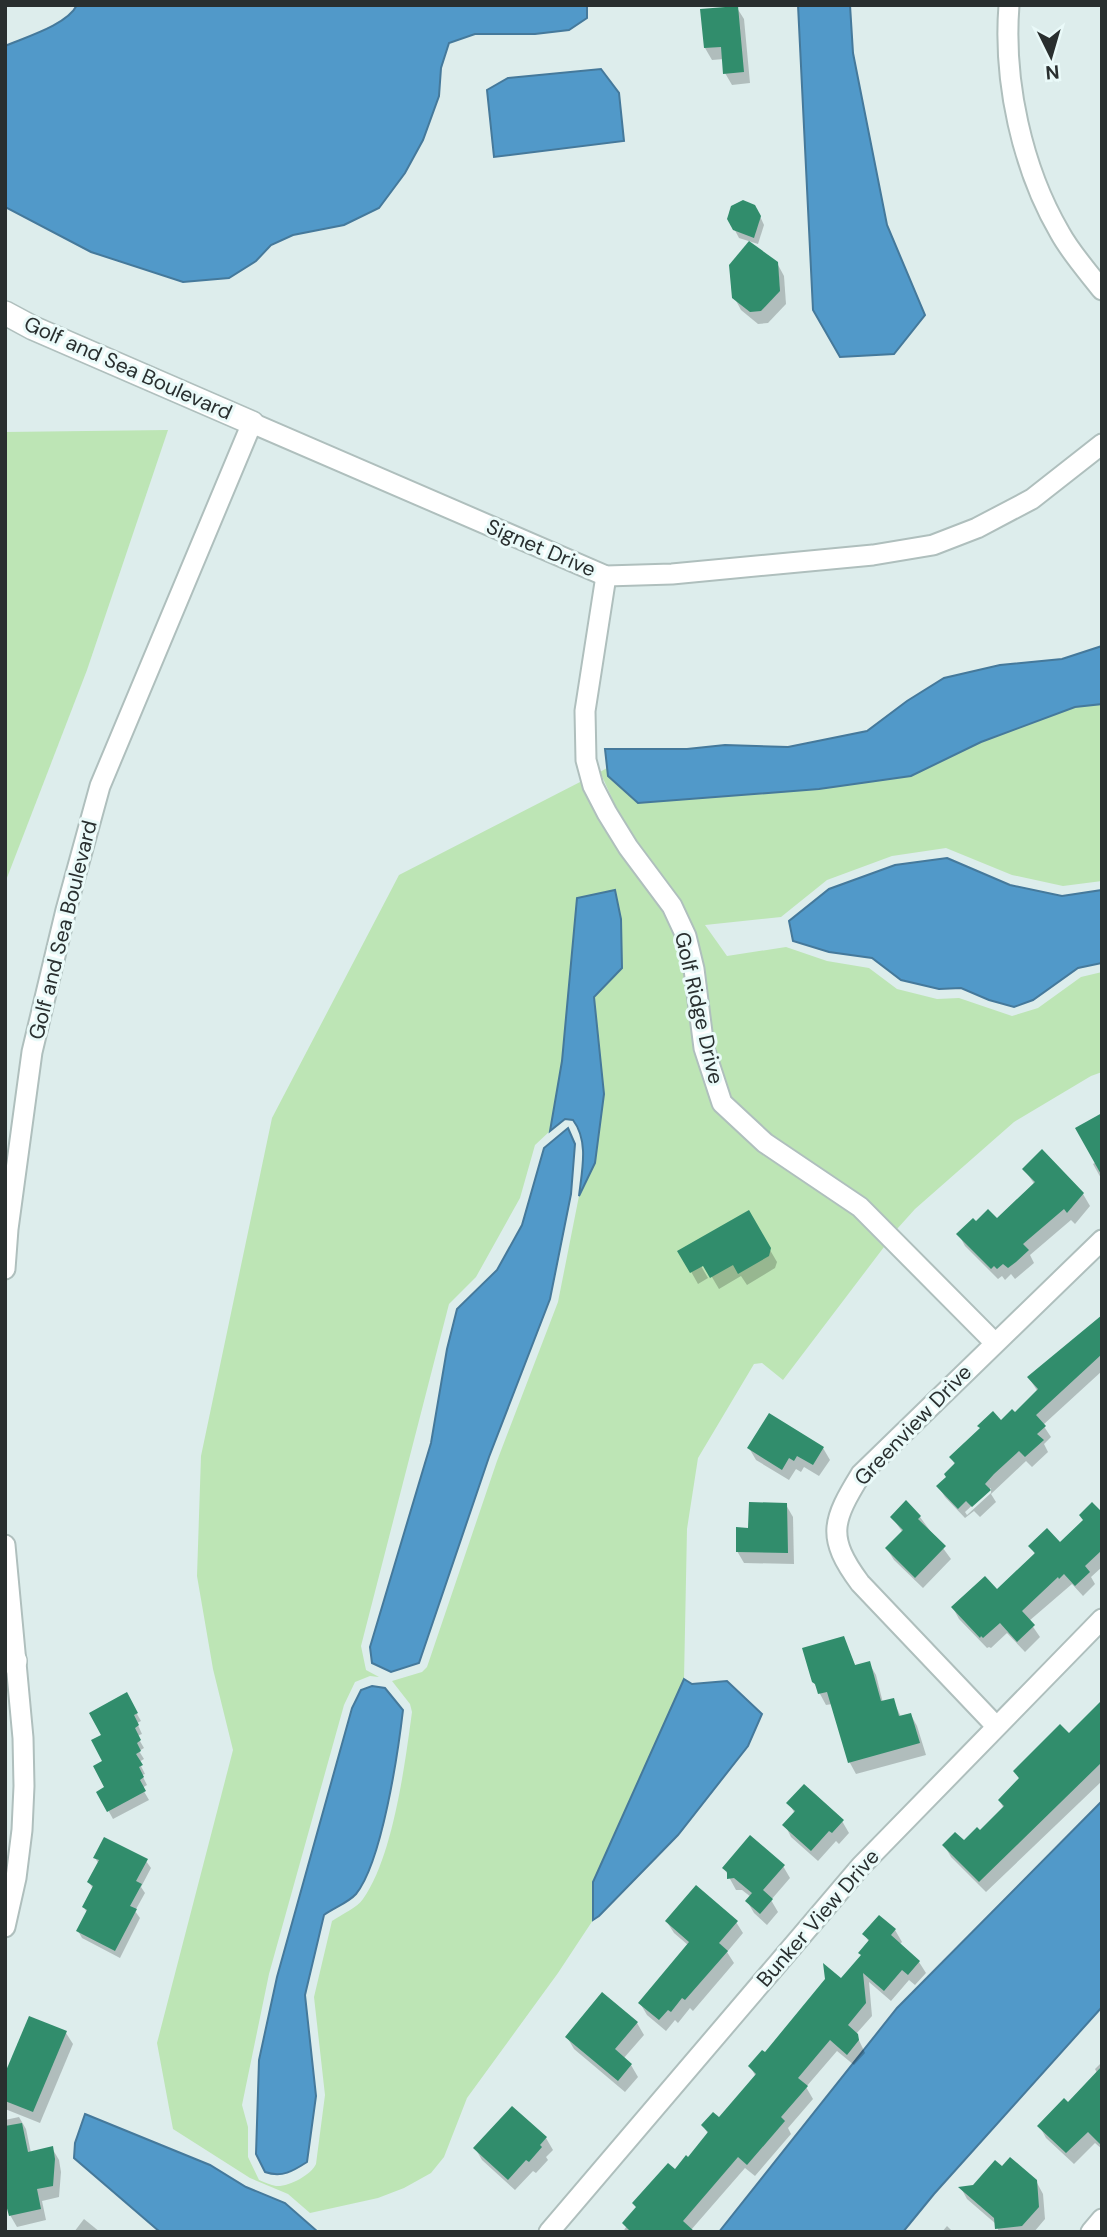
<svg xmlns="http://www.w3.org/2000/svg" width="1107" height="2237" viewBox="0 0 1107 2237" font-family="'DM Sans',sans-serif">
<style>
.green{fill:#bde5b5;fill-rule:evenodd}
.water{fill:#5199c9;stroke:#45799b;stroke-width:2}
.shadow{fill:#0003;fill-rule:evenodd}
.building{fill:#318d6c}
.lines{fill:none;stroke-linecap:round;stroke-linejoin:round}
.minor-casing{stroke:#afbfbd;stroke-width:23}
.tertiary-casing{stroke:#afbfbd;stroke-width:26}
.minor{stroke:#fff;stroke-width:19}
.tertiary{stroke:#fff;stroke-width:23}
.labels{text-anchor:middle;stroke-width:6;stroke-linejoin:round;paint-order:stroke}
.street-label{font-size:21px;fill:#292f2f;stroke:#eafaf9}
</style>
<rect width="100%" height="100%" fill="#ddedec"/>
<g class="green">
<polygon points="168,430 87,670 5,883 5,432"/>
<polygon points="1102,704 1102,881 1063,886 1012,875 946,848 892,856 827,880 781,917 705,925 727,956 786,947 827,961 869,968 897,989 937,999 959,998 1012,1016 1038,1008 1081,977 1102,972 1102,1072 1091,1076 1014,1122 915,1209 897,1229 865,1198 771,1134 731,1097 714,1045 704,968 695,930 680,899 636,840 616,807 600,772 607,768 608,776 638,803 819,789 911,776 981,742 1075,707"/>
<path d="M 582,781 L 599,819 L 620,854 L 663,912 L 676,940 L 684,971 L 694,1051 L 716,1112 L 760,1153 L 854,1216 L 884,1247 L 783,1380 L 762,1363 L 754,1364 L 698,1458 L 687,1529 L 684,1679 L 593,1882 L 593,1920 L 558,1973 L 467,2098 L 444,2157 L 431,2173 L 404,2188 L 378,2198 L 310,2213 L 288,2194 L 250,2178 L 173,2129 L 157,2043 L 233,1750 L 213,1669 L 197,1576 L 201,1456 L 272,1118 L 399,875 ZM 621,919 L 622,968 L 594,997 L 604,1094 L 595,1163 L 579,1196 L 558,1302 L 497,1461 L 427,1667 L 422,1672 L 392,1681 L 410,1704 L 412,1712 C 405,1764 393,1857 363,1899 C 357,1908 342,1914 332,1921 L 314,1997 L 325,2095 L 316,2164 C 311,2175 289,2187 276,2186 C 271,2185 264,2182 259,2180 L 248,2157 L 248,2127 L 242,2105 L 269,1974 L 344,1705 L 355,1682 L 370,1676 L 379,1677 L 366,1670 L 361,1646 L 449,1304 L 476,1277 L 520,1198 L 535,1145 L 550,1131 L 562,1061 Z"/>
</g>
<g class="water">
<path d="M 77,5 L 587,5 L 587,18 L 569,30 L 535,34 L 475,34 L 449,43 L 441,68 L 439,96 L 423,140 L 405,173 L 379,208 L 344,225 L 293,235 L 271,245 L 256,261 L 229,278 L 183,282 L 91,252 L 5,207 L 5,46 C 26,37 67,25 77,5 Z"/>
<polygon points="798,5 850,5 853,53 887,225 925,315 894,354 840,357 813,310"/>
<polygon points="601,69 619,93 624,141 494,157 487,90 508,78"/>
<polygon points="1102,646 1102,704 1075,707 981,742 911,776 819,789 638,803 608,776 605,749 687,749 725,745 788,747 867,731 907,701 944,678 1000,665 1062,659"/>
<polygon points="947,858 1010,885 1062,896 1102,890 1102,963 1078,968 1033,1000 1014,1007 989,1000 961,988 939,989 901,980 872,958 829,952 793,941 789,921 829,889 895,865"/>
<path d="M 615,890 L 621,919 L 622,968 L 594,997 L 604,1094 L 595,1163 L 579,1196 C 582,1170 589,1141 573,1120 L 565,1119 L 550,1131 L 562,1061 L 577,898 Z"/>
<polygon points="568,1128 575,1144 571,1194 550,1299 489,1457 419,1663 391,1672 372,1663 370,1647 431,1443 447,1349 457,1309 497,1270 522,1225 544,1148"/>
<polygon points="684,1679 692,1684 727,1681 762,1714 748,1746 678,1835 599,1916 593,1920 593,1882"/>
<path d="M 372,1686 L 385,1688 L 403,1710 C 398,1753 382,1862 356,1894 C 349,1902 334,1908 324,1915 L 305,1995 L 316,2096 L 307,2162 C 293,2171 282,2178 265,2172 L 256,2154 L 259,2060 L 277,1977 L 352,1708 L 361,1690 Z"/>
<polygon points="1102,1801 1102,2007 934,2194 903,2232 719,2232 897,2008"/>
<polygon points="85,2114 210,2165 246,2187 285,2203 318,2232 160,2232 74,2158 75,2143"/>
</g>
<g class="shadow">
<polygon points="737,8 744,19 750,83 732,85 725,73 724,59 712,60 705,48 702,11"/>
<polygon points="759,214 764,225 758,244 739,238 729,219"/>
<polygon points="777,263 784,276 786,304 768,323 758,324 741,310 734,297"/>
<polygon points="1102,1115 1102,1180 1093,1164 1096,1162"/>
<polygon points="1024,1169 1083,1194 1090,1206 1075,1224 1071,1220 1030,1255 1034,1263 1015,1279 1011,1274 1005,1280 1002,1276 998,1279 965,1246 959,1235 976,1223 997,1221 1035,1185"/>
<polygon points="748,1212 777,1262 775,1268 747,1285 741,1276 719,1289 700,1257 697,1259 708,1278 698,1284 680,1252"/>
<path d="M 1102,1317 L 1102,1371 L 1043,1425 L 1051,1437 L 1044,1444 L 1048,1452 L 1032,1467 L 1026,1461 L 991,1494 L 996,1502 L 980,1517 L 974,1511 L 965,1518 L 945,1497 L 938,1486 L 948,1478 L 955,1465 L 951,1457 L 1015,1414 L 1038,1392 L 1029,1378 ZM 991,1488 L 991,1493 L 967,1515 L 965,1512 Z"/>
<polygon points="749,1448 823,1448 830,1460 819,1476 804,1467 801,1472 796,1469 789,1480 756,1460"/>
<polygon points="786,1505 793,1517 794,1564 744,1563 737,1551"/>
<polygon points="1102,1511 1102,1567 1091,1577 1095,1584 1083,1596 1072,1584 1029,1621 1040,1637 1025,1652 1007,1633 991,1648 989,1647 987,1648 959,1619 953,1608 997,1591 1035,1555 1031,1546 1060,1545"/>
<polygon points="892,1517 920,1517 951,1559 923,1588 894,1560 887,1549 903,1533"/>
<polygon points="843,1638 856,1667 869,1663 876,1675 883,1703 893,1700 901,1717 911,1715 917,1726 926,1755 856,1774 850,1763 832,1704 826,1705 813,1681"/>
<polygon points="126,1695 141,1721 137,1723 142,1734 137,1736 144,1748 139,1751 144,1759 139,1762 145,1774 142,1775 147,1785 142,1788 149,1800 113,1819 98,1792 107,1788 103,1736"/>
<polygon points="1102,1702 1102,1781 986,1892 951,1857 944,1845 964,1843 980,1833 1004,1809 1000,1801 1020,1780 1015,1772 1069,1735"/>
<polygon points="789,1803 842,1821 849,1833 839,1844 836,1841 818,1861 791,1837 785,1825 795,1814"/>
<polygon points="95,1858 146,1861 151,1868 141,1887 145,1893 135,1911 140,1918 120,1958 82,1938 78,1931 87,1913 84,1907 93,1889 89,1882 99,1864"/>
<polygon points="783,1866 790,1878 771,1900 778,1912 767,1925 754,1913 747,1901 751,1897 742,1890 736,1890 724,1868"/>
<polygon points="879,1917 895,1930 902,1942 899,1945 919,1962 926,1973 915,1985 909,1980 891,2001 869,1982 872,2016 856,2034 865,2053 854,2065 837,2051 806,2087 813,2099 788,2128 791,2134 755,2176 745,2168 691,2230 693,2232 623,2232 637,2209 634,2203 688,2159 708,2134 703,2125 719,2120 756,2077 750,2066 765,2055 841,1981 862,1956 869,1942 864,1934"/>
<polygon points="667,1922 736,1922 743,1933 727,1952 734,1963 693,2011 690,2008 678,2023 675,2020 666,2031 647,2015 640,2003 688,1945 674,1933"/>
<polygon points="637,2023 644,2035 623,2059 631,2065 638,2077 625,2092 574,2049 567,2037"/>
<polygon points="66,2033 73,2044 40,2123 5,2109 5,2078"/>
<polygon points="1102,2062 1102,2149 1095,2143 1074,2164 1046,2138 1040,2127 1068,2104 1097,2073 1095,2069"/>
<polygon points="19,2117 26,2129 31,2153 52,2148 59,2160 61,2172 59,2197 42,2201 46,2220 17,2227 10,2215 5,2193 5,2120"/>
<polygon points="546,2138 553,2150 546,2157 548,2160 536,2173 533,2171 515,2190 482,2160 475,2148"/>
<polygon points="1002,2169 1036,2181 1043,2194 1045,2219 1034,2232 999,2232 996,2224 967,2199 961,2188 974,2187"/>
<polygon points="84,2219 100,2232 74,2232"/>
<polygon points="947,2226 953,2232 942,2232"/>
</g>
<g class="building">
<polygon points="738,6 744,72 723,74 721,47 704,48 700,9"/>
<polygon points="743,200 755,205 761,216 754,238 733,230 727,219 731,206"/>
<polygon points="749,241 778,262 780,291 761,311 750,312 732,298 729,265"/>
<polygon points="1102,1113 1102,1176 1075,1128"/>
<polygon points="1042,1149 1084,1193 1067,1213 1064,1209 1023,1244 1029,1250 1016,1262 1008,1268 1003,1264 997,1269 994,1266 991,1269 956,1234 973,1218 976,1221 988,1209 997,1218 1035,1182 1022,1169"/>
<polygon points="749,1210 771,1248 769,1256 738,1274 733,1265 710,1278 703,1266 690,1273 677,1251"/>
<polygon points="1102,1315 1102,1354 1036,1415 1046,1426 1037,1434 1044,1440 1025,1457 1019,1451 994,1474 985,1484 991,1490 972,1507 966,1501 958,1509 936,1486 946,1477 944,1474 955,1463 949,1457 980,1428 977,1426 993,1411 1001,1420 1012,1409 1015,1412 1038,1389 1027,1377"/>
<polygon points="769,1413 824,1447 813,1465 797,1456 794,1461 789,1458 782,1470 747,1448"/>
<polygon points="906,1500 921,1516 918,1519 946,1546 915,1578 885,1548 903,1530 890,1517"/>
<polygon points="749,1502 787,1503 788,1553 736,1552 736,1527 748,1528"/>
<polygon points="1092,1502 1102,1512 1102,1550 1085,1566 1090,1572 1075,1586 1064,1574 1059,1579 1058,1577 1022,1611 1035,1625 1017,1642 1000,1623 983,1638 981,1636 980,1638 951,1607 985,1576 997,1589 1035,1553 1028,1546 1047,1528 1060,1542 1083,1520 1079,1515"/>
<polygon points="844,1636 855,1665 870,1661 881,1701 894,1698 899,1716 911,1713 920,1743 848,1763 827,1692 818,1694 815,1684 812,1682 802,1648"/>
<polygon points="127,1692 138,1713 134,1715 139,1725 135,1728 141,1740 137,1743 141,1751 136,1754 143,1765 139,1767 144,1777 140,1780 146,1791 107,1812 96,1792 104,1787 93,1766 102,1761 91,1740 101,1735 89,1713"/>
<polygon points="1102,1700 1102,1762 979,1882 942,1845 955,1832 964,1840 977,1827 980,1830 1004,1806 998,1800 1019,1778 1013,1771 1060,1724 1069,1733"/>
<polygon points="804,1784 844,1820 832,1833 829,1831 811,1851 782,1825 795,1811 786,1803"/>
<polygon points="750,1835 785,1865 763,1890 773,1899 760,1914 745,1901 752,1893 734,1878 727,1879 727,1872 722,1868"/>
<polygon points="104,1837 148,1859 136,1881 142,1884 130,1906 137,1909 115,1951 76,1931 87,1910 82,1907 93,1886 87,1882 99,1860 93,1858"/>
<polygon points="696,1885 738,1921 719,1943 728,1951 685,2000 682,1998 671,2012 668,2010 659,2020 638,2003 689,1942 665,1921"/>
<polygon points="879,1915 896,1929 891,1935 920,1961 908,1975 902,1970 884,1991 863,1973 866,2003 848,2025 858,2034 859,2040 847,2055 830,2040 798,2078 808,2086 781,2117 785,2121 747,2165 738,2157 683,2221 695,2232 631,2232 622,2223 636,2207 632,2203 668,2163 675,2169 686,2155 688,2157 708,2132 701,2125 713,2112 719,2117 756,2074 748,2066 762,2050 765,2052 825,1979 823,1963 841,1978 861,1955 858,1953 869,1940 862,1934"/>
<polygon points="602,1992 638,2022 615,2049 632,2064 618,2081 565,2037"/>
<polygon points="29,2016 67,2031 33,2112 5,2101 5,2073"/>
<polygon points="1102,2066 1102,2146 1088,2132 1066,2153 1037,2126 1064,2098 1068,2102"/>
<polygon points="512,2106 547,2137 540,2145 542,2147 529,2162 526,2160 508,2180 473,2148"/>
<polygon points="22,2123 28,2152 53,2146 55,2159 53,2186 37,2189 41,2209 9,2216 5,2201 5,2126"/>
<polygon points="1010,2157 1037,2180 1039,2207 1022,2226 995,2229 994,2218 958,2187 973,2185 995,2160 1002,2166"/>
</g>
<g class="lines">
<g class="minor-casing">
<g id="minor">
<path d="M 1009,5 C 1003,81 1022,168 1060,233 C 1071,253 1088,272 1102,290"/>
<polyline points="606,576 585,711 586,760 593,786 607,813 628,847 672,906 686,936 694,969 704,1048 722,1103 765,1143 860,1207 994,1342"/>
<polyline points="5,1269 8,1229 32,1052 66,910 100,786 252,423 606,576 672,574 873,555 933,545 977,528 1032,499 1102,444"/>
<polyline points="5,1545 23,1738 24,1786 22,1830 16,1878 5,1927"/>
<path d="M 996,1726 L 860,1583 C 826,1537 832,1521 861,1474 L 1102,1240"/>
<polyline points="549,2232 861,1866 1102,1619"/>
<polyline points="1091,2232 1102,2219"/>
</g>
</g>
<g class="tertiary-casing">
<g id="tertiary">
<polyline points="5,313 33,328 252,423"/>
<polyline points="5,1661 15,1661"/>
</g>
</g>
<use href="#minor" class="minor"/>
<use href="#tertiary" class="tertiary"/>
</g>
<g class="labels">
<g class="street-label">
<text transform="translate(128 368) rotate(24)" y="7">Golf and Sea Boulevard</text>
<text transform="translate(541 548) rotate(23)" y="7">Signet Drive</text>
<text transform="translate(63 930) rotate(-76)" y="7">Golf and Sea Boulevard</text>
<text transform="translate(699 1008) rotate(77)" y="7">Golf Ridge Drive</text>
<text transform="translate(913 1425) rotate(-46)" y="7">Greenview Drive</text>
<text transform="translate(818 1918) rotate(-49)" y="7">Bunker View Drive</text>
</g>
</g>
<rect width="1107" height="2237" fill="none" stroke="#292f2f" stroke-width="14"/>
<g transform="translate(1051 56) rotate(175)" stroke="#eafaf9" stroke-width="5" paint-order="stroke">
<path d="M0-5L12 26L0 18L-12 26Z" fill="#292f2f"/>
<text y="-10" font-size="19" font-weight="bold" text-anchor="middle" fill="#292f2f">N</text>
</g>
</svg>
